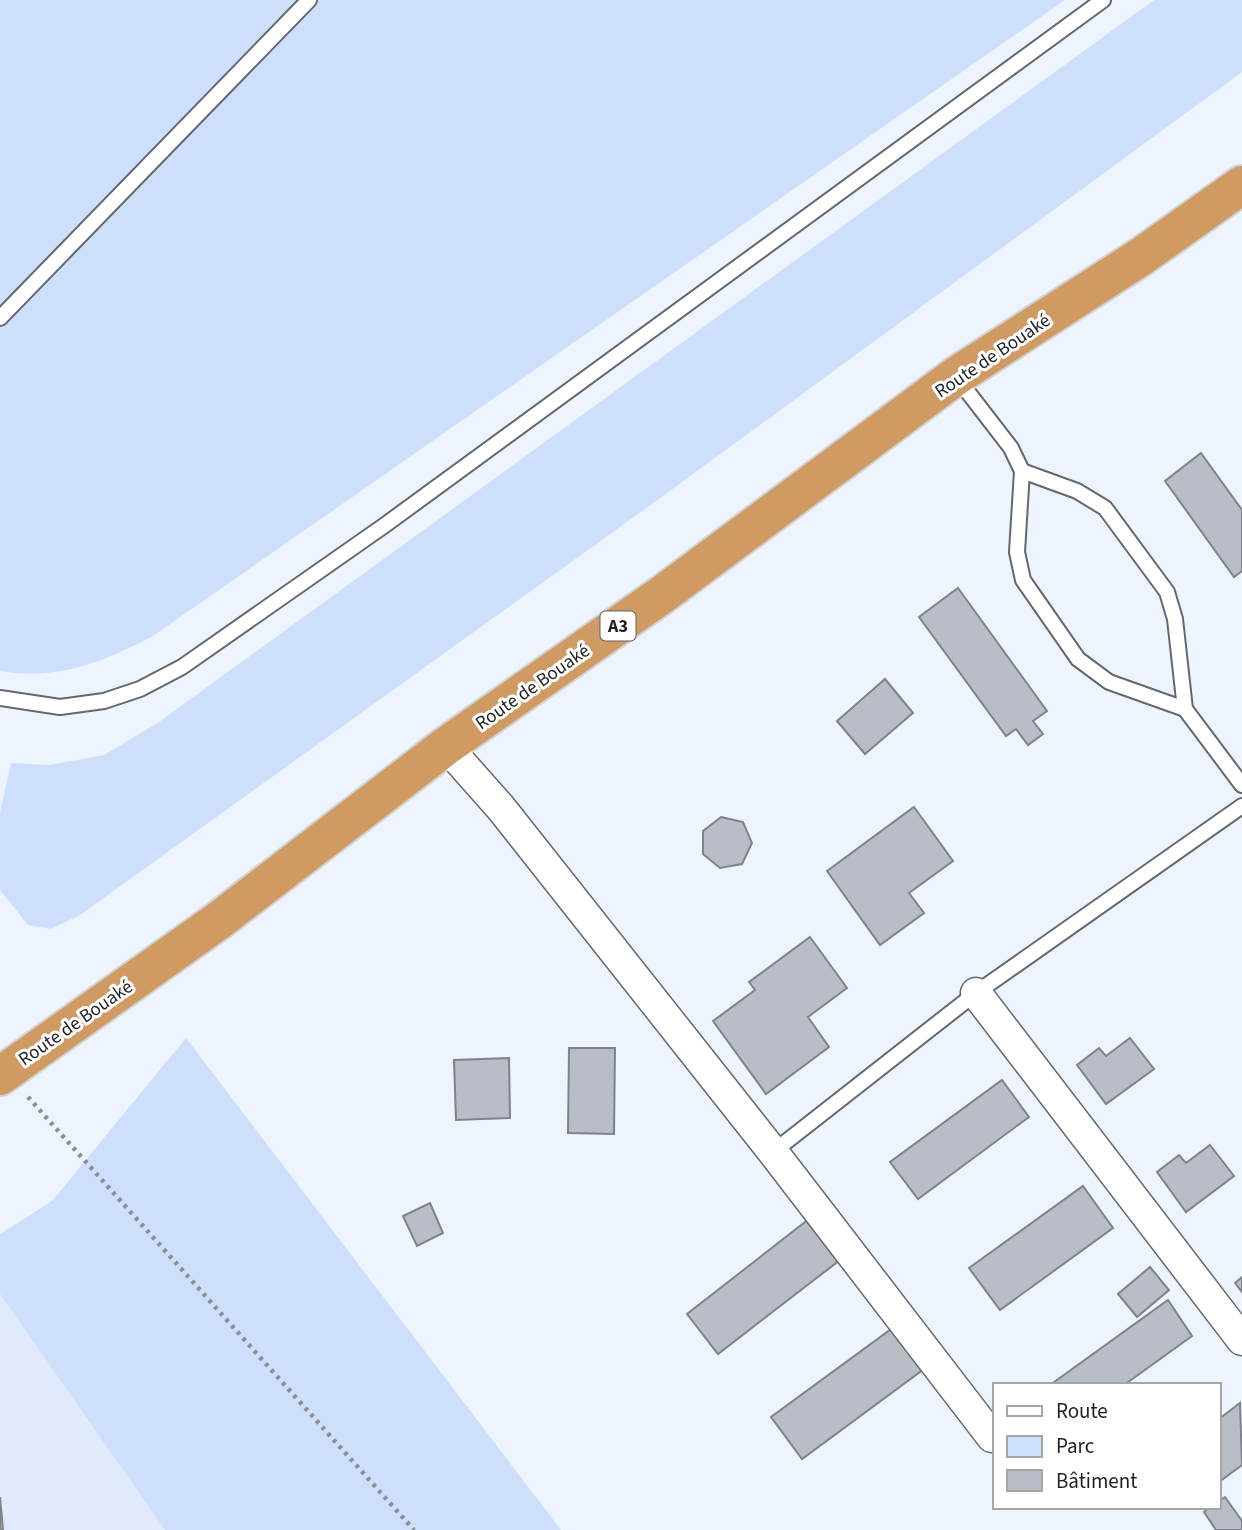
<svg xmlns="http://www.w3.org/2000/svg" width="1242" height="1530" viewBox="0 0 1242 1530" font-family="'Source Sans 3',sans-serif">
<style>
.built{fill:#e1eafa}
.green{fill:#cedffc}
.building{fill:#b9bec6;stroke:#7e838b;stroke-width:2}
.lines{fill:none;stroke-linecap:round;stroke-linejoin:round}
.lane-casing{stroke:#636870;stroke-width:18}
.street-casing{stroke:#636870;stroke-width:33}
.highway-casing{stroke:#d2d2d3;stroke-width:42}
.path{stroke:#8b8f95;stroke-width:4.5;stroke-dasharray:3.5 5;stroke-linecap:butt}
.lane{stroke:#fff;stroke-width:14}
.street{stroke:#fff;stroke-width:30}
.highway{stroke:#d09b62;stroke-width:38}
.labels{text-anchor:middle;stroke-width:6;stroke-linejoin:round;paint-order:stroke}
.shield{fill:#fff;stroke:#626365;stroke-width:2}
.shield-label{font-size:18px;font-weight:bold;fill:#1e2023}
.street-label{font-size:19px;fill:#1e2023;stroke:#fff}
</style>
<rect width="100%" height="100%" fill="#eef4fd"/>
<polygon class="built" points="0,1294 165,1530 0,1530"/>
<g class="green">
<path d="M 0,0 L 1065,0 L 153,636 C 103,662 57,681 0,671 Z"/>
<polygon points="1154,0 1242,0 1242,72 663,496 80,915 51,929 28,925 0,890 0,812 11,763 50,765 104,755 159,722"/>
<polygon points="186,1038 561,1530 165,1530 0,1294 0,1234 52,1201"/>
</g>
<g class="building">
<polygon points="1201,453 1242,510 1242,571 1234,577 1165,481"/>
<polygon points="958,588 1047,711 1033,721 1043,734 1028,745 1016,729 1006,736 919,617"/>
<polygon points="885,679 913,713 865,754 837,721"/>
<polygon points="914,807 953,861 909,893 924,913 880,945 827,871"/>
<polygon points="721,817 743,822 752,843 742,864 720,868 703,854 703,831"/>
<polygon points="810,937 847,988 808,1017 829,1047 766,1094 713,1021 755,990 749,982"/>
<polygon points="1130,1038 1154,1069 1106,1104 1077,1065 1099,1048 1106,1056"/>
<polygon points="569,1048 615,1048 614,1134 568,1133"/>
<polygon points="509,1058 510,1118 456,1120 454,1060"/>
<polygon points="1002,1080 1029,1117 918,1199 890,1162"/>
<polygon points="1210,1145 1234,1176 1186,1212 1157,1172 1179,1155 1186,1163"/>
<polygon points="1083,1186 1113,1228 1000,1310 969,1268"/>
<polygon points="430,1203 443,1233 417,1246 403,1216"/>
<polygon points="809,1219 840,1260 718,1354 687,1314"/>
<polygon points="1150,1267 1169,1290 1137,1317 1118,1294"/>
<polygon points="1242,1277 1242,1292 1235,1283"/>
<polygon points="1168,1300 1192,1336 1124,1385 1050,1385"/>
<polygon points="894,1327 924,1369 802,1459 771,1417"/>
<polygon points="1240,1403 1242,1465 1219,1482 1219,1419"/>
<polygon points="0,1497 3,1530 0,1530"/>
<polygon points="1225,1497 1242,1521 1242,1530 1216,1530 1204,1512 1210,1507 1219,1507 1219,1501"/>
</g>
<g class="lines">
<g class="lane-casing">
<g id="lane">
<polyline points="0,318 309,0"/>
<polyline points="957,378 1011,448 1022,471 1017,552 1023,580 1078,659 1109,682 1185,709"/>
<polyline points="1022,471 1077,491 1105,508 1167,592 1175,619 1185,709 1242,785"/>
<polyline points="0,698 60,707 104,701 140,689 182,667 385,525 1103,0"/>
<polyline points="773,1152 976,993 1242,806"/>
</g>
</g>
<g class="street-casing">
<g id="street">
<polyline points="446,746 501,808 773,1152 992,1437"/>
<polyline points="976,993 1242,1340"/>
</g>
</g>
<g class="highway-casing">
<polyline id="highway" points="0,1076 218,921 446,746 663,594 956,376 1142,256 1242,185"/>
</g>
<polyline class="path" points="28,1097 414,1530"/>
<use href="#lane" class="lane"/>
<use href="#street" class="street"/>
<use href="#highway" class="highway"/>
</g>
<g class="labels">
<rect class="shield" x="600.5" y="611.5" width="35" height="29" rx="5"/>
<g class="shield-label">
<text x="618" y="632">A3</text>
</g>
<g class="street-label">
<text transform="translate(992 355) rotate(-34)" y="7">Route de Bouaké</text>
<text transform="translate(532 686) rotate(-35)" y="7">Route de Bouaké</text>
<text transform="translate(75 1022) rotate(-35)" y="7">Route de Bouaké</text>
</g>
</g>
<rect x="993" y="1383" width="228" height="126" fill="#ffffff" stroke="#a5a6a7" stroke-width="2"/>
<rect x="1007" y="1406" width="35" height="10" fill="#ffffff" stroke="#a5a6a7" stroke-width="2"/>
<text x="1056" y="1418" font-size="21" fill="#1e2023">Route</text>
<rect x="1007" y="1436" width="35" height="21" fill="#cedffc" stroke="#a5a6a7" stroke-width="2"/>
<text x="1056" y="1453" font-size="21" fill="#1e2023">Parc</text>
<rect x="1007" y="1470" width="35" height="21" fill="#b9bec6" stroke="#a5a6a7" stroke-width="2"/>
<text x="1056" y="1488" font-size="21" fill="#1e2023">Bâtiment</text>
</svg>
